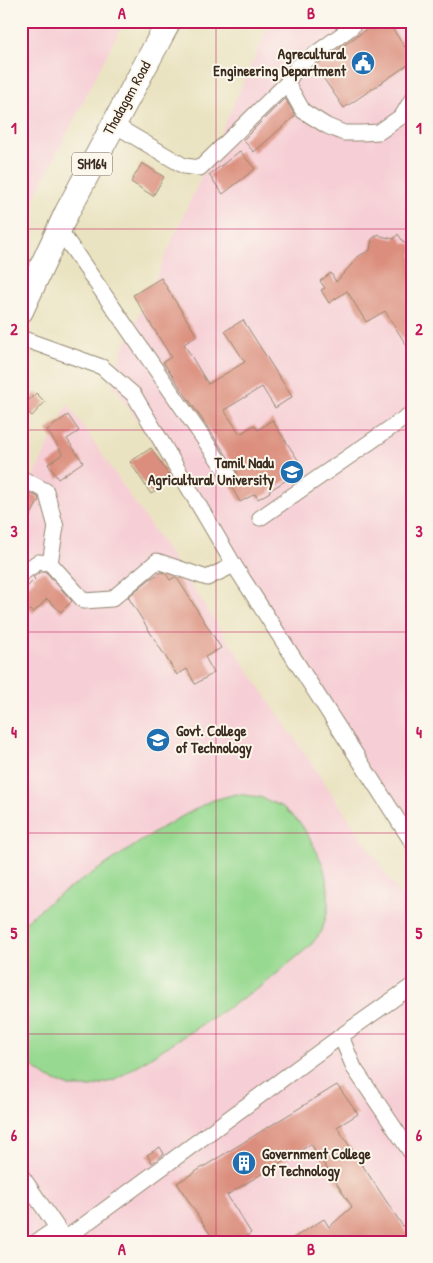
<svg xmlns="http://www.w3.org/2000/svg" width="433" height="1263" viewBox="0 0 433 1263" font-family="'Patrick Hand',sans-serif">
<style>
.built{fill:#f6cfd6}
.green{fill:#97d990;stroke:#698257}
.building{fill:#db8e7d}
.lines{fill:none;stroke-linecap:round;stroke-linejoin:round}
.street-casing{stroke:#928670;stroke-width:17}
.primary-casing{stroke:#928670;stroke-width:26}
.street{stroke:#fff;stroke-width:15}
.primary{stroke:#fff;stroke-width:24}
.grid{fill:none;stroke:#c2185b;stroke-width:1;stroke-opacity:0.55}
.labels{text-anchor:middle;stroke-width:4;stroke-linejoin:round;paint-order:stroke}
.shield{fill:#fbf7ec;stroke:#75685c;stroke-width:1}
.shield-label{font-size:14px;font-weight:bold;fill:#3b2a1e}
.poi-label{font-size:15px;font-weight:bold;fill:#3b2a1e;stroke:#fbf7ec;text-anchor:end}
.street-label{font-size:15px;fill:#3b2a1e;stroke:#fbf7ec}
.neatline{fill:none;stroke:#c2185b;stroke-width:2}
.grid-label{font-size:16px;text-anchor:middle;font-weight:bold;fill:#c2185b}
</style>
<rect width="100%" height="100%" fill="#fbf7ec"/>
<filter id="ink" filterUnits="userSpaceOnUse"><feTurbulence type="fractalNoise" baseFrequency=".02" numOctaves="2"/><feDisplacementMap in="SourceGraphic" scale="10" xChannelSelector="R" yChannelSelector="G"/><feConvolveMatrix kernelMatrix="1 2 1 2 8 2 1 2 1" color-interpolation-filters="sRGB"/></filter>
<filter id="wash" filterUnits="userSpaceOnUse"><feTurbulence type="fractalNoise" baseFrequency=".0096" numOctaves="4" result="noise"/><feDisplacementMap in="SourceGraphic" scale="20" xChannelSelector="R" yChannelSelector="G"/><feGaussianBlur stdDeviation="1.12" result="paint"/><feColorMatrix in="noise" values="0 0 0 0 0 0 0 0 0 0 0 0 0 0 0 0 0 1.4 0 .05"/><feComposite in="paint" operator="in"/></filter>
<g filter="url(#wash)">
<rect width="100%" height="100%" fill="#eae3c1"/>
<g class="built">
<polygon points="21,21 124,21 21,224"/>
<polygon points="271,21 412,21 412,834 110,379"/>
<polygon points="68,404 412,912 412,1242 21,1242 21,502"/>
</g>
<polygon class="green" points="236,794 260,797 283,807 301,824 313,844 323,865 328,888 328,909 322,931 310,946 262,986 115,1080 91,1087 70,1087 48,1078 27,1063 21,1056 21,925 53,899 163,827 210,801"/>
<g id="blocks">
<g class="building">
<polygon points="378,21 387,21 412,57 412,62 344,108 315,66"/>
<polygon points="285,98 295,116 254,152 243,140"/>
<polygon points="240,151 255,169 223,194 209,175"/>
<polygon points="142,163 164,177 153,196 131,182"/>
<polygon points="379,234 381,236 394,239 398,234 404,243 412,244 412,354 385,311 366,322 347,291 329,303 321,290 325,288 320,281 331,273 336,282 359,256 370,250 372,239"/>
<polygon points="161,278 197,336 184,344 208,384 245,362 225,331 243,320 292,397 275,408 262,387 224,410 240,434 254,425 258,430 272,420 304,469 269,491 270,492 258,499 255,494 240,502 230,484 237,480 237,473 236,469 163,362 171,357 133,295"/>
<polygon points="36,393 45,402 32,416 22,407"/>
<polygon points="68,415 79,431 67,439 83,462 58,479 48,464 63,454 47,430"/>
<polygon points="151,448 172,480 151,494 130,462"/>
<polygon points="21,489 38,497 39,500 21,533"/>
<polygon points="41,572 46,572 72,601 61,612 47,599 33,613 21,601 21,593 35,579 33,577"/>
<polygon points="161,572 166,574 170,580 175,577 177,578 221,648 205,657 214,673 195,684 187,669 177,675 128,597 150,579"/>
<polygon points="337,1085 358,1114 337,1127 412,1240 412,1242 287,1242 324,1219 329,1227 352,1207 311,1144 227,1195 251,1233 237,1242 215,1242 177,1183"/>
<polygon points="160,1147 164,1154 152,1163 147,1155"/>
</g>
</g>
</g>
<g filter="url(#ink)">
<use href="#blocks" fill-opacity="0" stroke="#928670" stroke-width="1"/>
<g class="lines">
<g class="street-casing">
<g id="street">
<polyline points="287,83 303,111 327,126 344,133 362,133 379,132 402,116 412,99"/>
<polyline points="113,124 184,166 200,168 287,83 297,67 352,27"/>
<polyline points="59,229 228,474"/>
<polyline points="21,338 102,367 134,395 234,565 412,842"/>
<polyline points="21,478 46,491 56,527 50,563 38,562 21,574"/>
<polyline points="260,518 412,413"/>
<polyline points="50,563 84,601 112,599 157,561 207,578 234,565"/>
<polyline points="341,1036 412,986"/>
<polyline points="21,1175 67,1242"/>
<polyline points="65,1239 341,1036 354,1068 412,1154"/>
<polyline points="36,1242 57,1228"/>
</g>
</g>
<g class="primary-casing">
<polyline id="primary" points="21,311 67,212 169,21"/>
</g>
<use href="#street" class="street"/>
<use href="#primary" class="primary"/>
</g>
</g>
<path class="grid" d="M 216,21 L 216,1242M 21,229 L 412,229M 21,430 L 412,430M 21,632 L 412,632M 21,833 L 412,833M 21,1034 L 412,1034"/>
<defs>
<g id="civic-disc" transform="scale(1.25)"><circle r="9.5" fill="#1f6fb2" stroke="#fbf7ec"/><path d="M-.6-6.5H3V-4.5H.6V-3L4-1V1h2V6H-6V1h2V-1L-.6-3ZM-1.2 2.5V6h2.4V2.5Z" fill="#fff"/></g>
<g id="university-disc" transform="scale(1.25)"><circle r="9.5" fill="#1f6fb2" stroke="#fbf7ec"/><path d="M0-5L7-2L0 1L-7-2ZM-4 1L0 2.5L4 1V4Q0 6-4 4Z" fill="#fff"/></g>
<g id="building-disc" transform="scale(1.25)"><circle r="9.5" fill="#1f6fb2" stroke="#fbf7ec"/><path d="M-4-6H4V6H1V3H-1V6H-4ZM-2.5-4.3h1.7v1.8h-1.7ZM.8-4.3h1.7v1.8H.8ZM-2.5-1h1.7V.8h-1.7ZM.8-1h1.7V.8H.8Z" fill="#fff"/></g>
</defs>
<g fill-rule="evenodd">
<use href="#civic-disc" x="363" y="63"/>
<use href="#university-disc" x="292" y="472"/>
<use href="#university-disc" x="158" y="740"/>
<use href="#building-disc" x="244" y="1163"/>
</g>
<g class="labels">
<rect class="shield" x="72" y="152.5" width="40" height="23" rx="4"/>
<g class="shield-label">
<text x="92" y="169">SH164</text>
</g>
<g class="poi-label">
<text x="346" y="59">Agrecultural<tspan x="346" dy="17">Engineering Department</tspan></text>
<text x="274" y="468">Tamil Nadu<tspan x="274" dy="17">Agricultural University</tspan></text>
<text x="176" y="736" text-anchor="start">Govt. College<tspan x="176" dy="17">of Technology</tspan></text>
<text x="262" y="1159" text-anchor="start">Government College<tspan x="262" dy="17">Of Technology</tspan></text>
</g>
<g class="street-label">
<text transform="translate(127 98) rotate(-61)" y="5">Thadagam Road</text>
</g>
</g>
<rect width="433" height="1263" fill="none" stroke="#fbf7ec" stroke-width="55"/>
<rect x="28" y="28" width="378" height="1208" class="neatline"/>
<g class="grid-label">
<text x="122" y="19">A</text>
<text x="311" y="19">B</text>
<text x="14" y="134">1</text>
<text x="419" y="134">1</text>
<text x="14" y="335">2</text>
<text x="419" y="335">2</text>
<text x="14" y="537">3</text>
<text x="419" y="537">3</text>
<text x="14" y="738">4</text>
<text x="419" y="738">4</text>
<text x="14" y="939">5</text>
<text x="419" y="939">5</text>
<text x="14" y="1141">6</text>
<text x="419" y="1141">6</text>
<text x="122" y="1255">A</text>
<text x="311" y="1255">B</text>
</g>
</svg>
